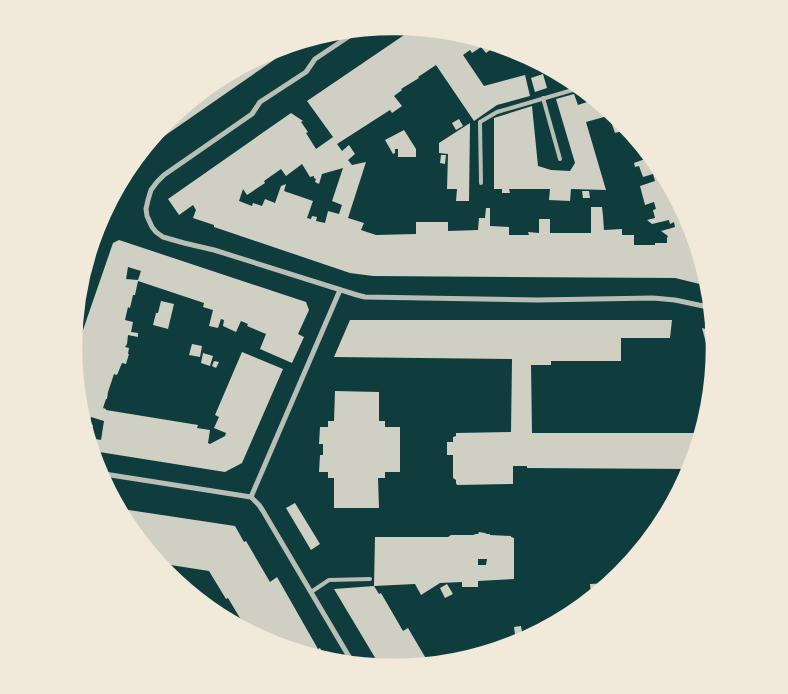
<svg xmlns="http://www.w3.org/2000/svg" width="788" height="694" viewBox="0 0 788 694" font-family="'Roboto Serif',serif">
<style>
.building{fill:#cfcfc3;fill-rule:evenodd}
.lines{fill:none;stroke-linecap:round;stroke-linejoin:round}
.service{stroke:#b8beb3;stroke-width:4}
.minor{stroke:#b8beb3;stroke-width:5}
.tertiary{stroke:#b8beb3;stroke-width:9}
.tram{stroke:#97a49c;stroke-width:1}
.rim{fill:none;stroke:#f1e9da;stroke-width:2.5}
</style>
<rect width="100%" height="100%" fill="#0f3d3e"/>
<g class="building">
<path d="M 413,29 L 497,45 L 486,53 L 481,47 L 472,53 L 470,50 L 463,55 L 484,86 L 525,75 L 530,96 L 497,105 L 474,121 L 436,65 L 418,77 L 419,78 L 401,89 L 402,90 L 394,96 L 402,106 L 392,113 L 390,110 L 337,144 L 342,151 L 349,145 L 355,154 L 348,160 L 352,165 L 366,162 L 348,218 L 364,223 L 361,230 L 376,235 L 416,234 L 416,222 L 448,222 L 448,231 L 478,230 L 479,218 L 485,218 L 486,208 L 490,208 L 490,226 L 509,227 L 509,235 L 529,235 L 528,232 L 539,233 L 539,219 L 550,219 L 550,233 L 591,233 L 591,207 L 602,207 L 603,216 L 604,230 L 622,229 L 622,235 L 634,235 L 634,245 L 655,245 L 655,243 L 667,243 L 667,238 L 668,236 L 661,231 L 675,227 L 674,222 L 670,224 L 669,220 L 652,224 L 647,220 L 655,218 L 653,210 L 656,209 L 654,202 L 645,205 L 640,186 L 655,181 L 653,174 L 643,177 L 639,166 L 635,167 L 634,163 L 645,159 L 643,154 L 645,154 L 692,224 L 704,285 L 675,278 L 373,276 L 350,273 L 214,227 L 214,225 L 193,218 L 196,210 L 193,205 L 179,215 L 168,199 L 291,113 L 303,121 L 301,122 L 308,132 L 306,133 L 316,149 L 333,137 L 307,101 ZM 302,164 L 310,177 L 314,176 L 314,178 L 316,179 L 315,182 L 319,184 L 322,174 L 343,168 L 332,201 L 342,205 L 339,214 L 328,211 L 325,223 L 316,221 L 317,217 L 312,216 L 311,219 L 307,218 L 313,201 L 284,191 L 286,184 L 281,186 L 275,203 L 265,199 L 262,206 L 253,203 L 252,206 L 239,201 L 243,189 L 247,195 L 265,183 L 264,181 L 281,169 L 286,176 Z"/>
<polygon points="297,44 147,148 167,119 271,49"/>
<polygon points="543,74 547,88 535,92 531,78"/>
<polygon points="574,94 578,105 593,100 610,112 611,115 586,122 606,190 571,189 570,201 549,200 550,189 509,189 510,193 502,193 502,189 494,189 494,118 532,106 538,166 551,170 570,171 575,163 556,99"/>
<polygon points="614,114 622,120 629,129 615,133 609,116"/>
<polygon points="459,119 463,126 456,130 452,123"/>
<polygon points="470,123 469,201 456,201 457,189 447,189 448,154 439,153 439,143"/>
<polygon points="404,130 416,149 416,157 398,157 398,149 395,149 395,153 393,154 385,140"/>
<polygon points="441,155 446,155 445,164 440,163"/>
<polygon points="582,191 589,191 590,198 583,198"/>
<path d="M 119,240 L 306,302 L 309,310 L 298,334 L 304,337 L 292,363 L 260,349 L 266,334 L 247,326 L 248,324 L 241,321 L 236,332 L 223,326 L 224,320 L 221,319 L 218,328 L 209,326 L 213,310 L 203,307 L 204,303 L 138,281 L 135,295 L 133,295 L 130,308 L 128,307 L 125,320 L 133,322 L 131,332 L 138,333 L 138,337 L 128,335 L 127,344 L 125,347 L 129,348 L 128,354 L 129,354 L 126,364 L 122,363 L 117,375 L 114,374 L 108,392 L 107,399 L 106,399 L 103,408 L 106,409 L 106,410 L 198,425 L 197,428 L 210,430 L 208,443 L 210,444 L 225,436 L 226,433 L 214,428 L 219,417 L 215,415 L 242,352 L 283,369 L 242,463 L 225,472 L 93,451 L 90,438 L 101,440 L 104,421 L 91,417 L 89,424 L 93,425 L 90,436 L 74,356 L 113,243 ZM 128,267 L 141,271 L 138,280 L 126,279 Z"/>
<polygon points="161,301 174,304 168,329 153,325 156,313 158,313"/>
<polygon points="350,320 672,320 670,338 621,338 621,361 551,361 551,365 531,365 532,433 699,433 692,469 527,468 527,466 513,466 513,484 457,485 456,483 456,480 453,478 453,455 447,455 447,442 453,442 453,437 456,436 456,433 511,432 512,359 334,357"/>
<polygon points="702,328 713,331 716,347 712,365"/>
<polygon points="192,344 202,346 200,357 189,355"/>
<polygon points="203,353 213,356 210,366 201,363"/>
<polygon points="214,361 219,362 216,368 212,366"/>
<polygon points="335,391 379,392 379,421 385,421 385,427 400,427 400,472 385,472 385,478 378,478 379,508 334,508 334,478 328,478 328,472 319,472 320,455 323,455 323,444 319,444 320,427 328,427 328,421 334,421"/>
<polygon points="115,498 122,499 121,507 118,502"/>
<polygon points="295,503 320,544 311,550 286,508"/>
<polygon points="122,509 235,526 244,542 246,541 270,582 277,577 318,649 320,648 324,655 271,644 246,628 228,598 226,599 209,571 158,563"/>
<path d="M 479,532 L 485,533 L 487,534 L 490,534 L 490,535 L 511,536 L 511,537 L 514,538 L 514,579 L 478,581 L 478,587 L 462,587 L 462,582 L 440,583 L 421,595 L 415,584 L 374,586 L 375,537 L 448,537 L 451,535 L 474,535 L 475,534 L 478,534 ZM 478,559 L 487,559 L 486,565 L 478,565 Z"/>
<polygon points="609,583 604,587 591,595 590,584"/>
<polygon points="447,584 453,594 445,598 440,588"/>
<polygon points="374,586 379,594 381,593 403,631 408,628 428,662 394,669 380,666 334,589"/>
<polygon points="542,621 553,621 542,628"/>
<polygon points="521,626 522,632 527,631 528,637 524,640 516,642 514,627"/>
</g>
<g class="lines">
<g class="service">
<polyline points="543,98 560,159"/>
<polyline points="481,183 480,122 497,112 576,89"/>
<polyline points="311,592 329,580 370,579"/>
</g>
<g class="minor">
<polyline points="354,33 315,59 306,72 260,102 252,114 164,175 157,182 151,190 148,200 146,209 147,216 152,227 156,232 163,237 184,243 214,250 357,295 365,297 538,300 653,298 675,300 708,307"/>
<polyline points="98,473 251,497 259,505 263,511 351,660"/>
<polyline points="251,497 340,290"/>
</g>
<polyline class="tertiary" points="92,245 101,217"/>
<polyline class="tram" points="85,283 98,246 110,204"/>
</g>
<path d="M0 0H788V694H0ZM81 347a313 313 0 1 1 626 0a313 313 0 1 1-626 0Z" fill="#f1e9da" fill-rule="evenodd"/>
<path class="rim" d="M81 347a313 313 0 1 1 626 0a313 313 0 1 1-626 0Z"/>
</svg>
